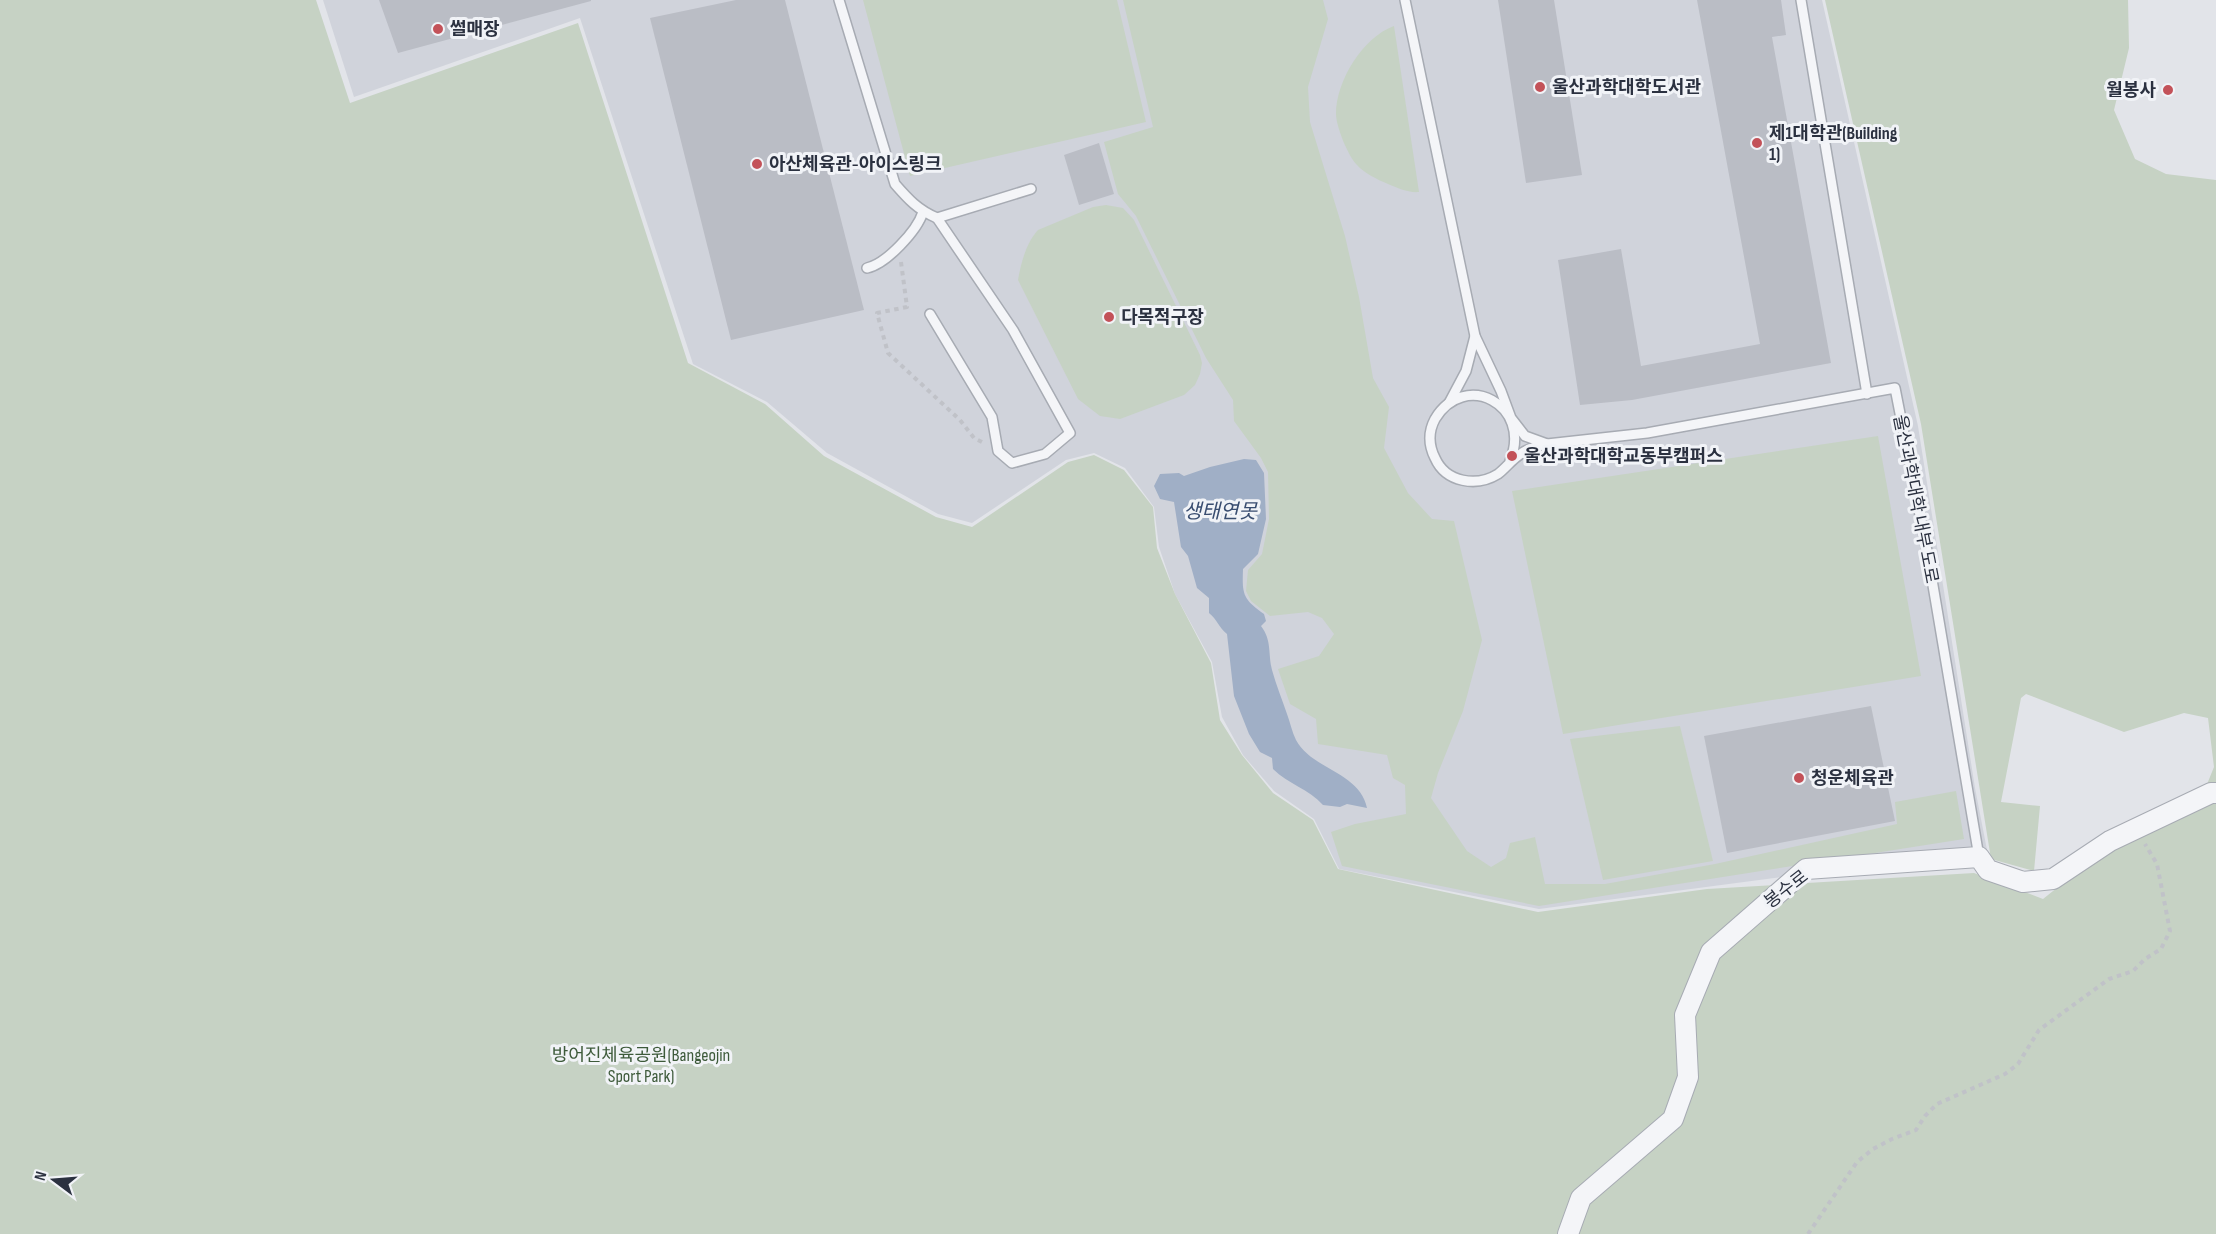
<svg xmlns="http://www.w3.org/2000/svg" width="2216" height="1234" viewBox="0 0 2216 1234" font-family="'Sofia Sans Condensed','Noto Sans KR',sans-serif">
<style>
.built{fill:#d0d3db}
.green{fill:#c6d2c4}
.water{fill:#a0afc6}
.building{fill:#babdc5}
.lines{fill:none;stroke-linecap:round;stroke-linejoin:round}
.lane-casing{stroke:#a7abb3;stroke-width:12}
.street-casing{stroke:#a7abb3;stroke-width:22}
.path{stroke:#c0c2c8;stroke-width:4;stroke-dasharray:4.5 4.5;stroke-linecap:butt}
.lane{stroke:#f4f5f8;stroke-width:9}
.street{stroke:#f4f5f8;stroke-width:20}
.poi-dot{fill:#c35259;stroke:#f1f3f7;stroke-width:2}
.labels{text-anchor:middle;stroke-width:6;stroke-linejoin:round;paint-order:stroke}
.poi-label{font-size:18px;font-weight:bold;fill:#2b3140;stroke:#f1f3f7;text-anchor:start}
.street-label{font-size:18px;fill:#2b3140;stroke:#f1f3f7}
.park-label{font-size:18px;fill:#3d5a3a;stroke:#f1f3f7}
.water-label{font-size:20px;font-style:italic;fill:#394d70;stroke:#f1f3f7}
</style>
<rect width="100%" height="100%" fill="#e2e4e9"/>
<polygon class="built" points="323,0 1822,0 1918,426 1975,788 1987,850 1539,909 1339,869 1314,819 1274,791 1243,755 1222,717 1212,662 1175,594 1159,547 1154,507 1125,468 1094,453 1066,460 972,523 938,514 827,453 767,402 693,364 580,18 354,97"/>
<g class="green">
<polygon points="0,0 316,0 350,103 578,23 688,363 765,404 824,456 936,517 972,527 1068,462 1094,455 1124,470 1153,507 1157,548 1175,594 1211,663 1220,720 1242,755 1273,793 1313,820 1338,869 1538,912 1707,889 1974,873 2043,899 2107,848 2199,804 2214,767 2208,718 2184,713 2124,732 2026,694 2021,698 2001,802 2040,806 2034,871 1991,859 1921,424 1825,0 2128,0 2129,48 2114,110 2135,159 2166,174 2216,180 2216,1234 0,1234"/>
<polygon points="863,0 1117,0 1146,122 910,176"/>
<polygon points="1123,0 1323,0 1328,19 1308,87 1310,122 1345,236 1359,297 1373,378 1389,407 1384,448 1408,493 1432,519 1454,521 1482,640 1463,711 1438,773 1431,798 1467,851 1491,867 1506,858 1510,843 1535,837 1545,884 1605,884 1715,864 1897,824 1895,802 1956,791 1964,839 1539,906 1342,866 1331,832 1355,824 1406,814 1405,785 1393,778 1387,755 1318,744 1316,719 1290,704 1278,669 1319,656 1334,634 1322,618 1308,612 1270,616 1251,601 1246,591 1248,570 1262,554 1269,519 1268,472 1261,458 1234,421 1233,400 1206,358 1136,216 1118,194 1104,142 1153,127"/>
<path d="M 1394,26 L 1419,192 C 1408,193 1398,188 1388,184 C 1378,180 1364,173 1357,165 C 1348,156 1336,126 1336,114 C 1336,81 1363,37 1394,26 Z"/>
<path d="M 1106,205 L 1123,208 L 1134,220 L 1200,355 L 1202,363 L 1200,374 L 1195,385 L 1184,395 L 1120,419 L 1100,416 L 1078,399 L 1018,280 C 1021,263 1026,243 1038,230 L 1093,207 Z"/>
<polygon points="1878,436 1921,676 1563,734 1512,491"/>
<polygon points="1680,726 1713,861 1603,880 1570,739"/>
</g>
<path class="water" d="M 1244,459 L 1256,460 L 1264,473 L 1266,519 L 1258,554 L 1243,569 C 1242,595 1243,599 1264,614 L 1266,621 L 1261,626 C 1272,640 1268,654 1272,670 C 1276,685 1282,699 1287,714 C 1290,722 1292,732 1296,740 C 1312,770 1360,772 1367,808 L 1347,804 L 1340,807 L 1323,805 C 1309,789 1288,784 1273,769 L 1272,758 L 1260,752 L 1249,734 L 1234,696 L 1227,634 C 1219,628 1217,619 1209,613 L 1209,598 L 1197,588 L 1188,556 L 1181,547 L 1174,502 L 1160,499 L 1154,486 L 1160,474 L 1179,473 L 1184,476 L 1210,467 Z"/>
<g class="building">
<polygon points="379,0 591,0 591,1 398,53"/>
<polygon points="736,0 785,0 864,310 731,340 650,18"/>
<polygon points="1498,0 1554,0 1582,175 1526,183"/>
<polygon points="1697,0 1781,0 1786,35 1772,37 1831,363 1632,400 1580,405 1558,260 1621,249 1641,366 1760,344"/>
<polygon points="1099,143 1114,194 1079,205 1064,155"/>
<polygon points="1871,706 1895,821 1727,853 1704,736"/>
</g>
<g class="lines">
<g class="lane-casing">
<g id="lane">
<path d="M 839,0 L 895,184 C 908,199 918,210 937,218 L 1031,189"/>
<polyline points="1405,0 1475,336 1501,391 1511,418 1525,436 1547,444 1647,433 1895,388 1928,556 1979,857"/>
<polyline points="1801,0 1867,394"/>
<path d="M 867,268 C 886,264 917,231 923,212"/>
<polyline points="930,314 992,417 998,451 1012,463 1045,454 1070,433 1013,330 937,218"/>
<polyline points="1449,403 1466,371 1475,336"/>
<path d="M 1510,461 C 1533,404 1464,370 1435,419 C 1428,432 1429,446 1435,458 C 1446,483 1477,487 1498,474 C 1506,468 1512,459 1522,453 C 1529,448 1539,446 1547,444"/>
</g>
</g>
<g class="street-casing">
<polyline id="street" points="1568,1234 1581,1198 1673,1119 1688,1077 1685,1015 1711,952 1806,869 1979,857 1988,870 2023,882 2053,879 2110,841 2211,793 2216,793"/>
</g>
<g class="path">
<polyline points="901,262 907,307 877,313 888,353 960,420 974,438 982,442"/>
<polyline points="1808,1234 1857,1162 1873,1149 1892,1139 1916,1130 1925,1116 1937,1104 2005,1074 2018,1064 2039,1030 2109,979 2133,971 2145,959 2161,949 2170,931 2157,864 2145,844"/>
</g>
<use href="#lane" class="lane"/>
<use href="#street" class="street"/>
</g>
<g class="poi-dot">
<circle cx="438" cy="29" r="6"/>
<circle cx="1540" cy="87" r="6"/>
<circle cx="2168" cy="90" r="6"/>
<circle cx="1757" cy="143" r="6"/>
<circle cx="757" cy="164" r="6"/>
<circle cx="1109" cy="317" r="6"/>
<circle cx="1512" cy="456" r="6"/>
<circle cx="1799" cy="778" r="6"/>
</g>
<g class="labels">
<g class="poi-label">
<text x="450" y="35">썰매장</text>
<text x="1552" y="93">울산과학대학도서관</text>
<text x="2156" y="96" text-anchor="end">월봉사</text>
<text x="1769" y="139">제1대학관(Building<tspan x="1769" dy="21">1)</tspan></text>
<text x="769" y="170">아산체육관-아이스링크</text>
<text x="1121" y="323">다목적구장</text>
<text x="1524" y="462">울산과학대학교동부캠퍼스</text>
<text x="1811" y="784">청운체육관</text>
</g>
<g class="street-label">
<text transform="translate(1916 499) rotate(79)" y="6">울산과학대학 내부 도로</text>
<text transform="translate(1786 889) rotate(-38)" y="6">봉수로</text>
</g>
<g class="park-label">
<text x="641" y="1061">방어진체육공원(Bangeojin<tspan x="641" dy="21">Sport Park)</tspan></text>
</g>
<g class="water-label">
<text x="1220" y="518">생태연못</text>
</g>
</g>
<g transform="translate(54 1180) rotate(286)" stroke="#f1f3f7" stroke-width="4.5" paint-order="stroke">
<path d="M0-4.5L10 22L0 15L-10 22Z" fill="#2b3140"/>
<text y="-9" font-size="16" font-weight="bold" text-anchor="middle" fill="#2b3140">N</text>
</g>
</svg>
